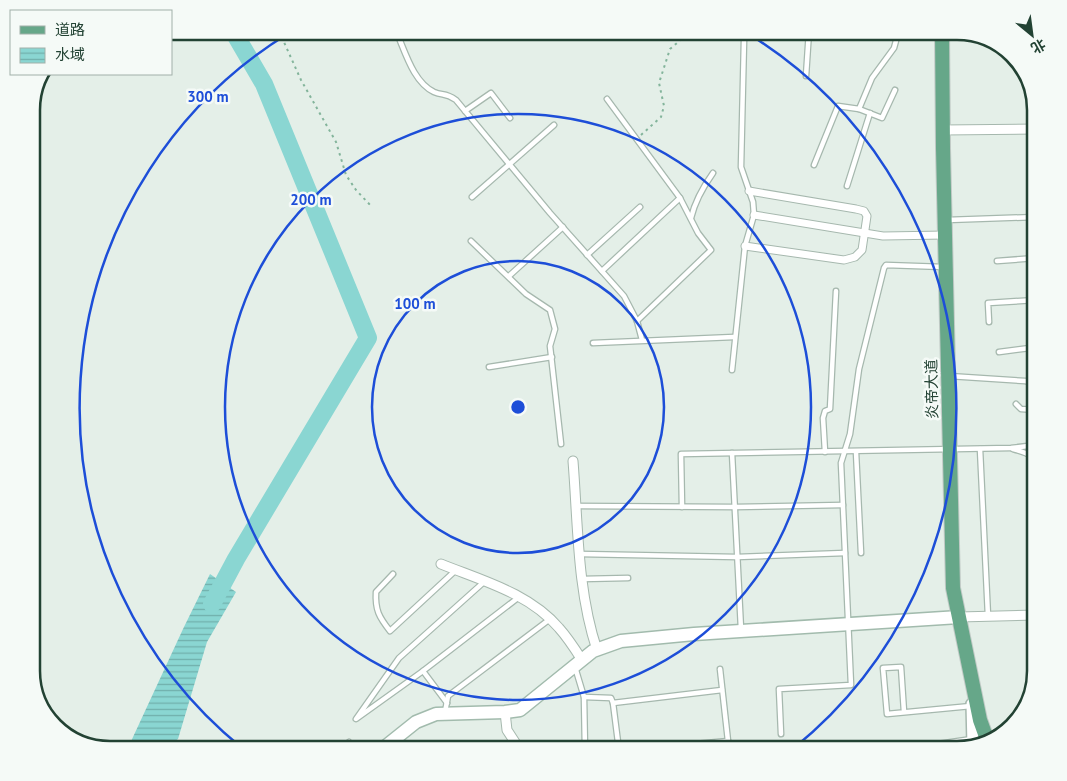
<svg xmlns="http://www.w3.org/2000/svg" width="1067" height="781" viewBox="0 0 1067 781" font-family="'PT Sans','Noto Sans SC',sans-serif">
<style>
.water{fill:url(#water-rules)}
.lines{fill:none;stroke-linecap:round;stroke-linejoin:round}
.river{stroke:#8ad6d2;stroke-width:18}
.service-casing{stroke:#a6b8ae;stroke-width:7}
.pedestrian-casing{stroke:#a6b8ae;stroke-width:9}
.minor-casing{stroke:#a6b8ae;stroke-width:11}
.tertiary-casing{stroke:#a6b8ae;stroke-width:14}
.secondary-casing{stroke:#a2bbad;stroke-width:15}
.primary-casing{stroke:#c1cac6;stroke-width:16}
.path{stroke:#83b49b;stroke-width:2;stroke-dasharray:2.5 4;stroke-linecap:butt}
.service{stroke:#fff;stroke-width:4.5}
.pedestrian{stroke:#fff;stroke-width:7}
.minor{stroke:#fff;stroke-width:9}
.tertiary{stroke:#fff;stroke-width:11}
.secondary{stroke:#fff;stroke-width:12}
.primary{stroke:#66a789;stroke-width:14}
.ring{fill:none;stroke:#1d4ed8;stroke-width:2.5}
.labels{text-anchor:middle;stroke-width:5;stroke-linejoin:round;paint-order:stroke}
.street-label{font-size:15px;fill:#224233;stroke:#f5faf7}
.rim{fill:none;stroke:#224233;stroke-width:2.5}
.centre{fill:#1d4ed8;stroke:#f5faf7;stroke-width:2.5}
.ring-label{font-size:15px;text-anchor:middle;font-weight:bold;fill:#1d4ed8;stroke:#f5faf7;stroke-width:5;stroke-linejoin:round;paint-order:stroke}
</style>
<defs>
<pattern id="water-rules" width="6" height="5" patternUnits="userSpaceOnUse" patternTransform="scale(1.25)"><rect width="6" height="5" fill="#8ad6d2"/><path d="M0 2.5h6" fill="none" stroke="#70afab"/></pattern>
</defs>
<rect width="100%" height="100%" fill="#e4efe8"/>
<polygon class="water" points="210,574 236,592 207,642 178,739 162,750 127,750 183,629"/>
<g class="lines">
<polyline class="river" points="212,604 236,559 368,338 264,84 233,31"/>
<g class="service-casing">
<g id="service">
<path d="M 396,31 C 405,51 413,82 434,92 C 443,96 445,92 456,100 L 550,213 L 624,296 L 637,321 L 642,340"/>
<polyline points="806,76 809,31"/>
<polyline points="607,99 680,198 698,233 711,250 637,321"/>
<polyline points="859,109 872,78 894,48 897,37 941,35"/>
<polyline points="465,111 491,93 510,118"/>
<polyline points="814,165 838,106 859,109 882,118 895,90"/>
<polyline points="847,186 870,113"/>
<polyline points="472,197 554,125"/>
<path d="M 691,218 C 695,201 703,187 713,173"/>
<polyline points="947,220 1036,217"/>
<polyline points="471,241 526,294 550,310 555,329 550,346 561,444"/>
<polyline points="587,255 640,207"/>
<polyline points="997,261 1036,258"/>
<polyline points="602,271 680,198"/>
<polyline points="509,276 563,227"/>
<polyline points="989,322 988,303 1036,300"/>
<polyline points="593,343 734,337"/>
<polyline points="999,352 1030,348 1036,345"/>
<polyline points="489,367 552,357"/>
<polyline points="732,370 745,246 754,215 753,202 741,167 744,40 742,31"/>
<polyline points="949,376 1025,381 1036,383"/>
<polyline points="1016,404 1021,409 1036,410"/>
<polyline points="980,449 988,616"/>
<path d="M 1013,449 C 1035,455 1033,455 1036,478"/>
<polyline points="825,452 823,418 825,411 830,409 836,291"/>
<polyline points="856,452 861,553"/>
<polyline points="732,453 741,629"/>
<polyline points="576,506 735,507 843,505"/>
<polyline points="682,507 681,454 1011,448 1036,445"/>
<polyline points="580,554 737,557 845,553"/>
<path d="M 393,574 L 376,592 C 375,610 379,617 390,631 L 456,570"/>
<polyline points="582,579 628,578"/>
<polyline points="485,581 399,658 356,719 423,671 519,597"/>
<polyline points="575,667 584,697 585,750"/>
<polyline points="720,669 729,750"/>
<polyline points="423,671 447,703"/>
<polyline points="584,697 611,698 613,703 619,750"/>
<polyline points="613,703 722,690"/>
<polyline points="445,712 448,696 550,619"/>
<polyline points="904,712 901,667 883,668 887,714 971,706"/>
<polyline points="781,734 779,689 851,685 841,463 850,434 859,369 884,268 886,265 944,267"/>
<polyline points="338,750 349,742 354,750"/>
<polyline points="629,750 728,741"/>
<polyline points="843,750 860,748 860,750"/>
<polyline points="897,750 972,739"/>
</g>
</g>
<g class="pedestrian-casing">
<g id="pedestrian">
<polyline points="754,215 883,236 945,235"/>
<polyline points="745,246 844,260 855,257 862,250 867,216 864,211 856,209 749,191"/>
</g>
</g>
<g class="minor-casing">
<g id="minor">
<polyline points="943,130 1036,129"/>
<path d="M 573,461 C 578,523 577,590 597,650"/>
<path d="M 441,564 C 483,581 529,593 559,628 C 568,638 575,649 582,660"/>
<polyline points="959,617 1036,615"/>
<polyline points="505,712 507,730 520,750"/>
</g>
</g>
<g class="tertiary-casing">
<polyline id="tertiary" points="972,704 973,746"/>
</g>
<g class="secondary-casing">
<polyline id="secondary" points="381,750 416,722 436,714 505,712 520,710 593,651 621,641 694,634 959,617"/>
</g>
<g class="primary-casing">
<polyline id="primary" points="942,31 943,148 953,588 980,720 988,742"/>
</g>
<g class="path">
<polyline points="279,31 301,80 336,142 346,175 356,190 372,207"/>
<polyline points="641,135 661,117 664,106 659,83 670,49 691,31"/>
</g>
<use href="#service" class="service"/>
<use href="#pedestrian" class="pedestrian"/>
<use href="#minor" class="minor"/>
<use href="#tertiary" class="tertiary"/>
<use href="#secondary" class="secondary"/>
<use href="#primary" class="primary"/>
</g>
<g class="ring">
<circle cx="518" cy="407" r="146"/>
<circle cx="518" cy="407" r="293"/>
<path d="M242 748A439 439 0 0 1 289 33M747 33A439 439 0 0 1 794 748"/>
</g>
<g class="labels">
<g class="street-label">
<text transform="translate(932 389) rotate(-91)" y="5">炎帝大道</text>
</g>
</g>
<path d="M0 0H1067V781H0ZM110 40H957A70 70 0 0 1 1027 110V671A70 70 0 0 1 957 741H110A70 70 0 0 1 40 671V110A70 70 0 0 1 110 40Z" fill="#f5faf7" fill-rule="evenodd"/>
<path class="rim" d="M110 40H957A70 70 0 0 1 1027 110V671A70 70 0 0 1 957 741H110A70 70 0 0 1 40 671V110A70 70 0 0 1 110 40Z"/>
<circle cx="518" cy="407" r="8" class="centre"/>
<g class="ring-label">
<text x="208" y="102">300 m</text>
<text x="311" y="205">200 m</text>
<text x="415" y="309">100 m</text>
</g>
<rect x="10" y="10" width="162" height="65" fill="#f5faf7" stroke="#a1b0a9"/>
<rect x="20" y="26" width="25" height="8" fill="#66a789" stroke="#a1b0a9"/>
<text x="55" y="35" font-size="15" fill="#224233">道路</text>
<rect x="20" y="48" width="25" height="15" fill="url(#water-rules)" stroke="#a1b0a9"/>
<text x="55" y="60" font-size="15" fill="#224233">水域</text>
<g transform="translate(1032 35) rotate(151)" stroke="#f5faf7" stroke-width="4" paint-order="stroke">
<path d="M0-4L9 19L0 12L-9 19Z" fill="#224233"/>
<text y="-8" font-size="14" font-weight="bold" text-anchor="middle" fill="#224233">北</text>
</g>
</svg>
